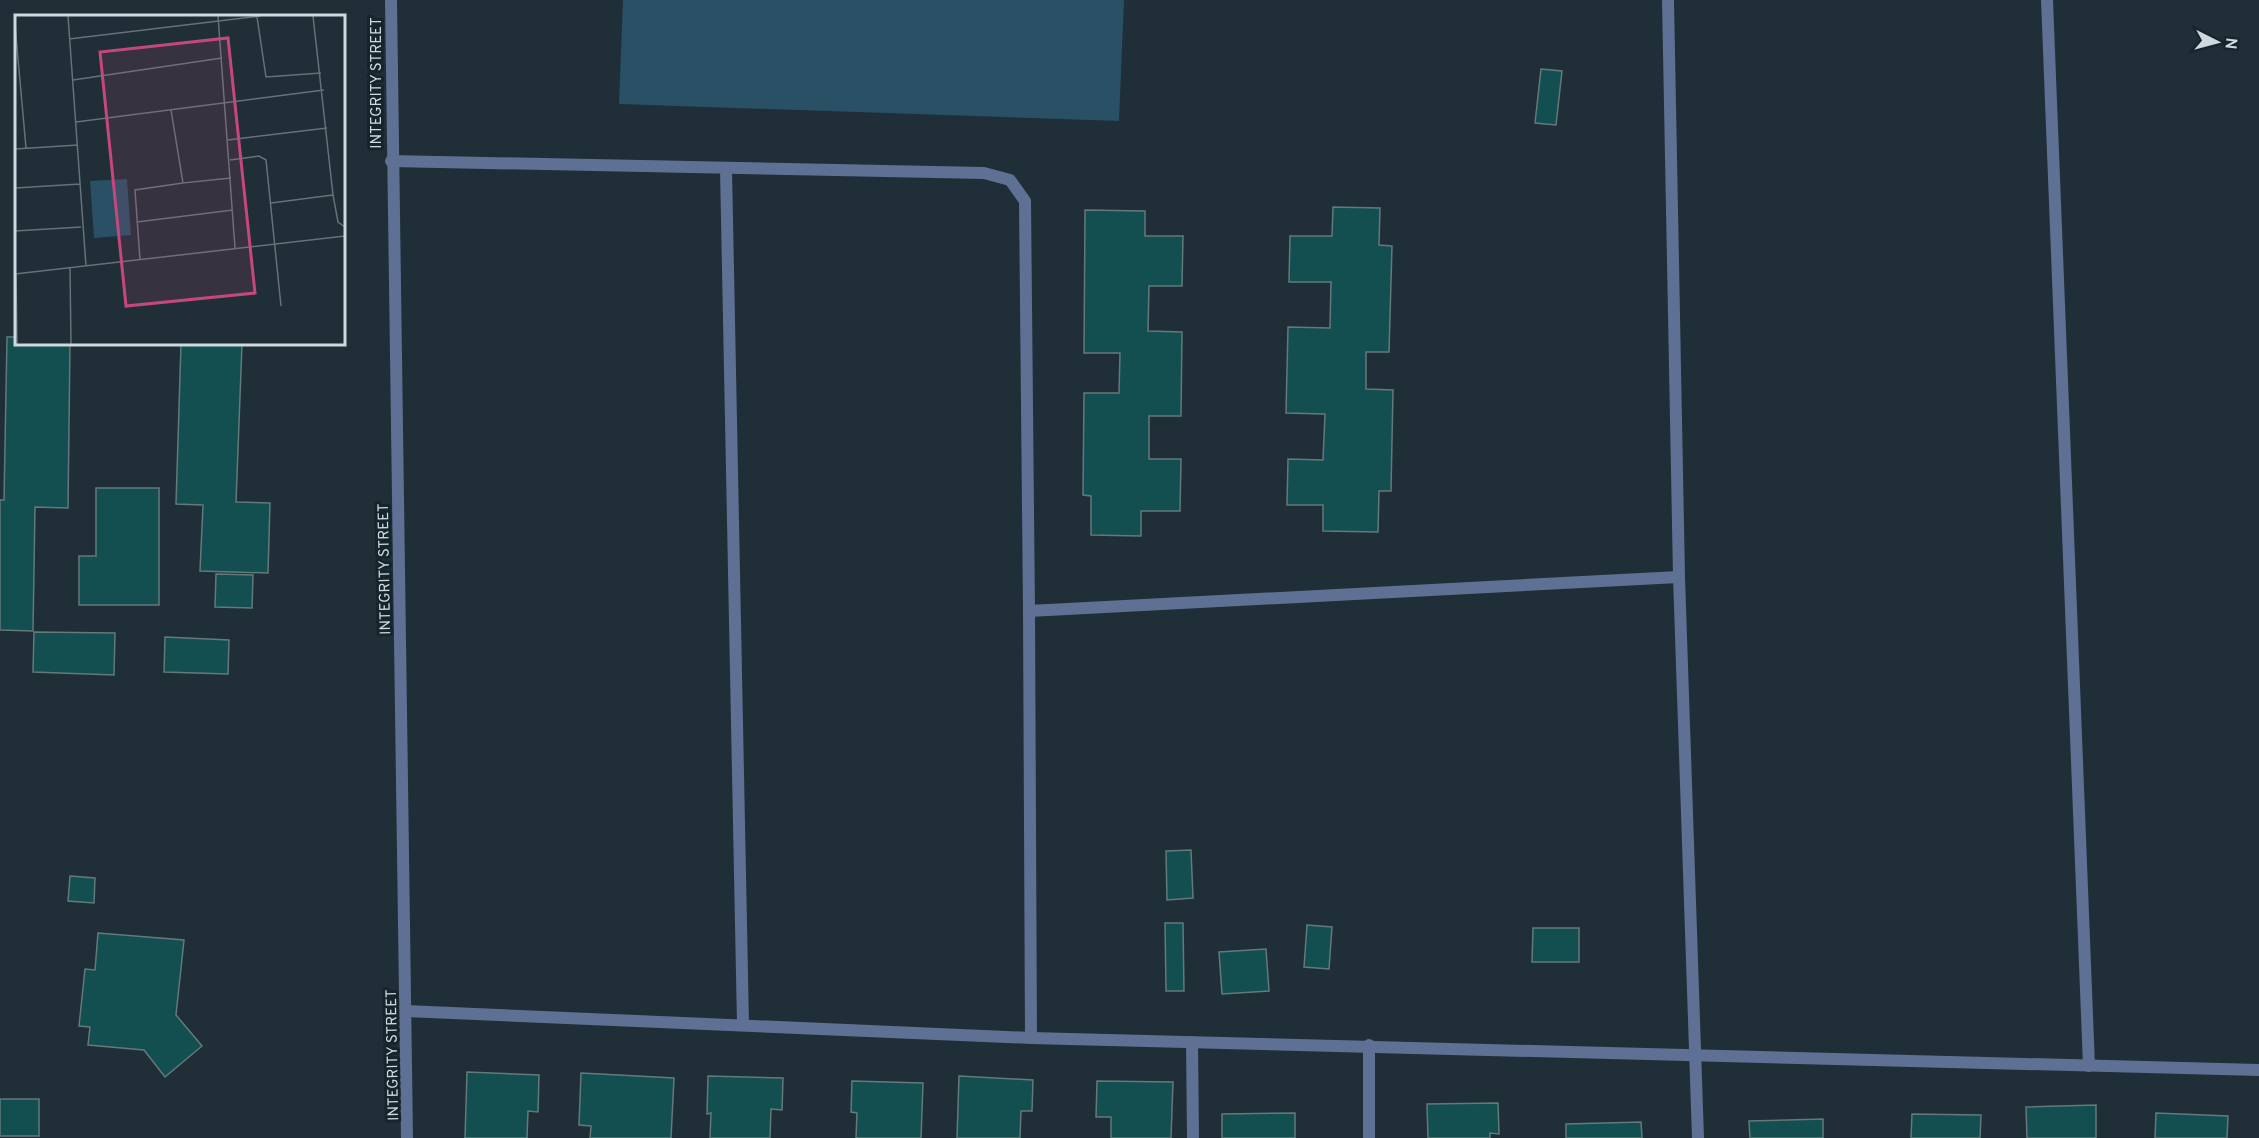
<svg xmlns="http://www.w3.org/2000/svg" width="2259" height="1138" viewBox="0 0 2259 1138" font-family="Overpass,sans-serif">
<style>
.green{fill:#295064}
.building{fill:#134e50;stroke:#637a7b;stroke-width:1.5}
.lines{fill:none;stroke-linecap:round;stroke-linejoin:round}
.minor{stroke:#5e7093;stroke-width:12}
.labels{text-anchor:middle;stroke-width:6;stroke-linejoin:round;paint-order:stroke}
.street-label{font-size:15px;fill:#ced8dd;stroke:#15242d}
.inset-road{fill:none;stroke:#657279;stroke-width:1.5}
.view{fill:#c5487c;fill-opacity:0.15;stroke:#c5487c;stroke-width:3}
.inset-edge{fill:none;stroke:#ced8dd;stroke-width:3}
</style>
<rect width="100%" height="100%" fill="#1f2e37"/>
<polygon class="green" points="623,0 1124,0 1119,121 619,104"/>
<g class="building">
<polygon points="1541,69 1562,71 1556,125 1535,123"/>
<polygon points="1333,207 1380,208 1379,245 1392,246 1389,352 1366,352 1366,389 1393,390 1391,491 1379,491 1378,532 1323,531 1323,505 1287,505 1288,459 1323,460 1325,414 1286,413 1288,327 1330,328 1331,282 1289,282 1290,236 1332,236"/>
<polygon points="1085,210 1145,211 1145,236 1183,236 1182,286 1149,286 1148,331 1182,332 1181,416 1149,416 1149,459 1181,459 1180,511 1141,511 1141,536 1091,535 1091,496 1083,495 1084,393 1119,393 1120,353 1084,353"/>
<polygon points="7,337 16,337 16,344 70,344 68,508 35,507 33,631 0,630 0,500 4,500"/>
<polygon points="181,344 242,344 236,502 270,503 268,573 200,571 203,505 176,504"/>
<polygon points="96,488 159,488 159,605 79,605 79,556 96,556"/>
<polygon points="216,574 253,575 252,608 215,607"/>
<polygon points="34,632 115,633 114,675 33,672"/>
<polygon points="165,637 229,640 228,674 164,672"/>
<polygon points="1191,850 1193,898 1167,900 1166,851"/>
<polygon points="70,876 95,878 94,903 68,901"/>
<polygon points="1165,923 1183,923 1184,991 1166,991"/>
<polygon points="1307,925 1332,927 1329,969 1304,967"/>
<polygon points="1533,928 1579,928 1579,962 1532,962"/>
<polygon points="98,933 184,940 176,1015 202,1046 165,1077 144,1050 88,1045 90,1027 79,1026 85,969 95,970"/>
<polygon points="1266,949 1269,991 1222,994 1219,952"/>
<polygon points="467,1072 539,1075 538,1112 528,1111 527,1138 465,1138"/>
<polygon points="581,1073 674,1078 671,1138 590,1138 591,1126 579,1125"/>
<polygon points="708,1076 783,1078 782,1110 771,1109 770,1138 710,1138 711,1113 707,1114"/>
<polygon points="959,1076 1033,1080 1032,1111 1021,1111 1020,1138 957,1138"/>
<polygon points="852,1081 923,1083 921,1138 856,1138 857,1113 851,1112"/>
<polygon points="1097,1081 1173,1082 1171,1138 1111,1138 1111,1117 1096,1117"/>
<rect x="0" y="1099" width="39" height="37"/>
<polygon points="1498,1103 1499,1134 1490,1133 1490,1138 1428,1138 1427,1104"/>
<polygon points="2096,1105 2096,1138 2027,1138 2026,1107"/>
<polygon points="1295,1113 1295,1138 1222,1138 1222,1114"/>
<polygon points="2156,1113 2228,1116 2227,1138 2155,1138"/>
<polygon points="1912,1114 1981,1115 1980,1138 1911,1138"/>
<polygon points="1823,1119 1823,1138 1750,1138 1749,1121"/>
<polygon points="1641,1122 1642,1138 1566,1138 1566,1124"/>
</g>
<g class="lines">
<g class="minor">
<polyline points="391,0 407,1138"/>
<polyline points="1668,0 1679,577 1698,1138"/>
<polyline points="2047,0 2089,1066"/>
<polyline points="391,161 984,173 1010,180 1025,201 1029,611"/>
<polyline points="726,169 743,1025"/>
<polyline points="406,1011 1031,1038 2259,1070"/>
<polyline points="1031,1038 1029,611 1679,577"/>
<polyline points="1192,1042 1193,1138"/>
<polyline points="1369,1045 1369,1138"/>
</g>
</g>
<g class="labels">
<g class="street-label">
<text transform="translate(376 83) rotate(-90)" y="5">INTEGRITY STREET</text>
<text transform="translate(384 569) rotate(-91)" y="5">INTEGRITY STREET</text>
<text transform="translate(392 1055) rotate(-91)" y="5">INTEGRITY STREET</text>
</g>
</g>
<g transform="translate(15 15)">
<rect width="330" height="330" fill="#1f2e37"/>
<path d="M 112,164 L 116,220 L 79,223 L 75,166 Z" fill="#295064"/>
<path class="inset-road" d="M 53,1 L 71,251M 203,1 L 220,233M 298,1 L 318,180 L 323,207 L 330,212M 242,2 L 251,62 L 306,58M 0,10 L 11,133M 54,24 L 246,1M 58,65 L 207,43M 156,95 L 168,168 L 216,163M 61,107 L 309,75M 213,125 L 312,113M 0,134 L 63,130M 215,145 L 244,141 L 251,145 L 266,291M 0,173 L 65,169M 256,188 L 318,180M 122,207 L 218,195M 0,216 L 66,212M 125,245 L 120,175 L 168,168M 55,253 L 56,329M 0,259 L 330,221M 1,259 L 2,329"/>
<path class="view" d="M 213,23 L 240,278 L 111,291 L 85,37 Z"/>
<rect width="330" height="330" class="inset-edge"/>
</g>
<g transform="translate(2217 42) rotate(96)" stroke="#15242d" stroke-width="4.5" paint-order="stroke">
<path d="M0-4.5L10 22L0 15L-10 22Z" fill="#ced8dd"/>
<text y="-9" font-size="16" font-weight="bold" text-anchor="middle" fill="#ced8dd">N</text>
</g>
</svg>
